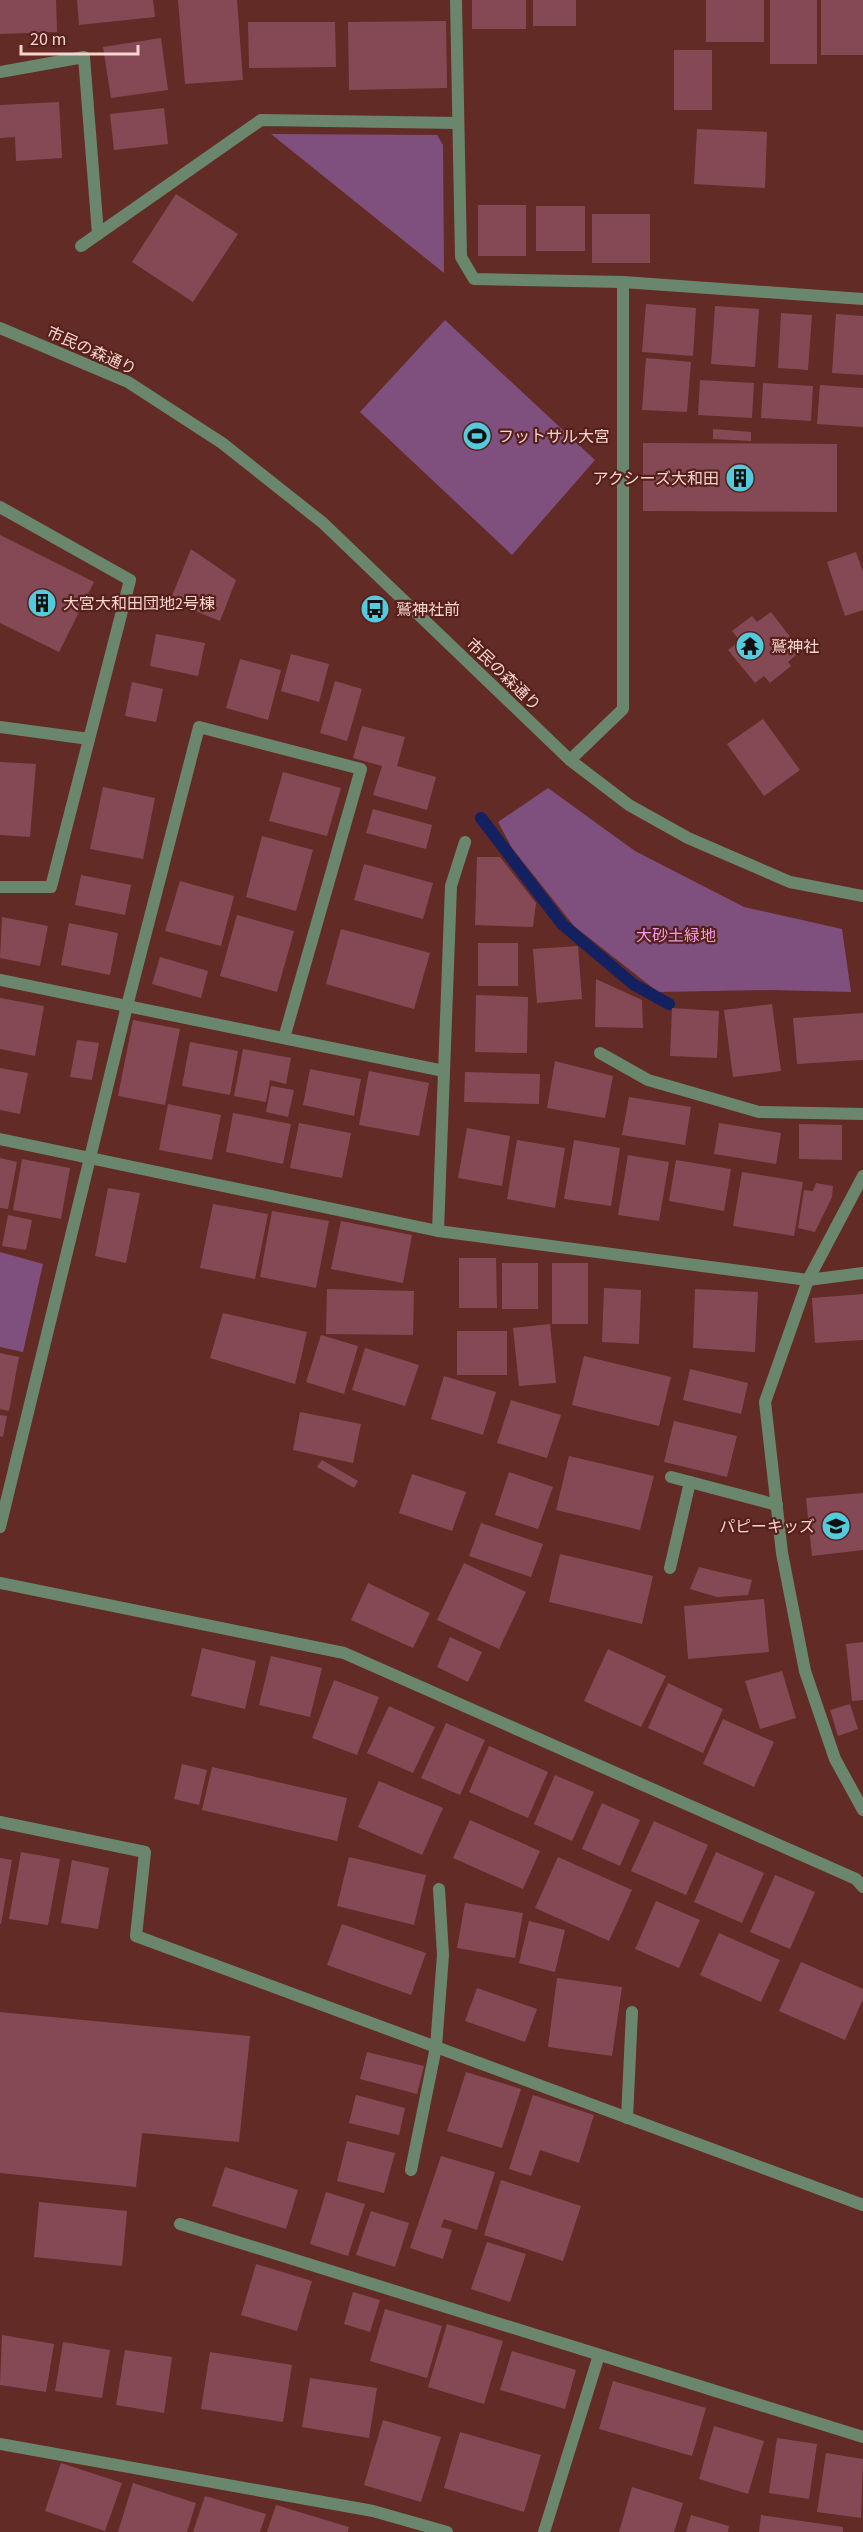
<svg xmlns="http://www.w3.org/2000/svg" width="863" height="2532" viewBox="0 0 863 2532" font-family="'Source Sans 3','Noto Sans JP',sans-serif">
<style>
.green{fill:#7f507d}
.lines{fill:none;stroke-linecap:round;stroke-linejoin:round}
.stream{stroke:#132161;stroke-width:12}
.building{fill:#854955}
.service{stroke:#6a876e;stroke-width:12}
.minor{stroke:#6a876e;stroke-width:12}
.tertiary{stroke:#6a876e;stroke-width:12}
.labels{text-anchor:middle;stroke-width:4.5;stroke-linejoin:round;paint-order:stroke}
.street-label{font-size:16px;fill:#f7d4ce;stroke:#56201b}
.poi-label{font-size:16px;fill:#f7d4ce;stroke:#56201b;text-anchor:start}
.park-label{font-size:16px;fill:#f09bec;stroke:#56201b}
</style>
<rect width="100%" height="100%" fill="#622b25"/>
<g class="green">
<polygon points="271,134 437,135 443,145 444,273"/>
<polygon points="445,320 595,460 512,555 360,412"/>
<polygon points="548,788 635,851 744,907 842,929 851,992 771,990 658,992 574,926 512,848 498,822"/>
<polygon points="0,1252 43,1264 23,1352 0,1347"/>
</g>
<g class="lines">
<polyline class="stream" points="481,818 562,924 633,984 669,1004"/>
</g>
<g class="building">
<polygon points="0,0 56,0 57,32 0,34"/>
<polygon points="77,0 153,0 155,17 79,25"/>
<polygon points="178,0 237,0 243,80 185,84"/>
<rect x="472" y="0" width="54" height="29"/>
<rect x="533" y="0" width="43" height="26"/>
<rect x="706" y="0" width="58" height="42"/>
<rect x="770" y="0" width="47" height="64"/>
<rect x="821" y="0" width="42" height="55"/>
<polygon points="446,21 447,88 349,90 348,22"/>
<polygon points="248,22 335,22 336,67 249,68"/>
<polygon points="161,38 168,90 111,98 103,47"/>
<rect x="674" y="50" width="38" height="60"/>
<polygon points="59,102 62,158 16,161 15,137 0,138 0,105"/>
<polygon points="164,108 168,144 114,150 110,114"/>
<polygon points="697,129 767,132 765,188 694,184"/>
<polygon points="176,194 238,234 193,302 132,262"/>
<rect x="478" y="205" width="48" height="51"/>
<rect x="536" y="206" width="49" height="45"/>
<rect x="592" y="214" width="58" height="49"/>
<polygon points="646,304 696,308 693,356 642,352"/>
<polygon points="715,306 759,309 755,367 711,364"/>
<polygon points="781,313 812,315 808,370 778,368"/>
<polygon points="836,314 863,316 863,375 832,373"/>
<polygon points="646,358 691,362 687,412 642,410"/>
<polygon points="700,380 754,383 752,418 698,415"/>
<polygon points="763,383 813,386 811,421 761,418"/>
<polygon points="820,385 863,388 863,427 817,424"/>
<polygon points="713,429 751,432 751,441 713,439"/>
<polygon points="643,443 837,444 837,512 643,511"/>
<polygon points="0,535 94,582 59,652 0,623"/>
<polygon points="191,549 236,580 220,621 170,601"/>
<polygon points="856,552 863,572 863,610 845,616 827,562"/>
<polygon points="771,612 801,651 788,662 791,666 770,683 764,676 755,683 728,650 740,641 732,631 752,616 757,622"/>
<polygon points="156,634 205,643 198,676 150,666"/>
<polygon points="291,654 329,664 319,702 281,691"/>
<polygon points="240,659 281,670 268,720 226,708"/>
<polygon points="335,681 362,689 347,741 320,733"/>
<polygon points="132,682 163,689 156,722 125,716"/>
<polygon points="763,719 800,770 764,796 727,744"/>
<polygon points="362,726 405,737 397,766 436,777 427,810 373,795 382,766 353,758"/>
<polygon points="0,762 36,764 30,837 0,835"/>
<polygon points="283,772 341,788 327,836 269,821"/>
<polygon points="103,787 155,798 143,859 90,849"/>
<polygon points="373,809 432,825 426,849 366,833"/>
<polygon points="262,836 313,850 296,911 246,897"/>
<polygon points="477,857 500,857 536,903 533,927 475,925"/>
<polygon points="364,864 433,883 423,919 354,900"/>
<polygon points="81,875 131,885 125,915 75,905"/>
<polygon points="180,881 234,896 221,946 165,931"/>
<polygon points="237,915 294,931 277,992 220,976"/>
<polygon points="2,917 48,926 40,966 0,958"/>
<polygon points="69,923 118,933 110,975 61,965"/>
<polygon points="341,929 430,953 414,1009 326,984"/>
<rect x="478" y="943" width="40" height="43"/>
<polygon points="578,946 582,999 537,1003 533,949"/>
<polygon points="160,957 208,971 201,998 152,984"/>
<polygon points="596,979 642,1000 643,1028 595,1027"/>
<polygon points="476,995 528,997 527,1053 475,1052"/>
<polygon points="0,998 44,1006 35,1056 0,1049"/>
<polygon points="772,1004 781,1071 733,1077 724,1010"/>
<polygon points="672,1008 719,1011 717,1058 670,1056"/>
<polygon points="863,1013 863,1060 797,1064 793,1018"/>
<polygon points="133,1020 180,1029 165,1105 118,1096"/>
<polygon points="77,1040 99,1043 92,1080 70,1077"/>
<polygon points="190,1042 238,1051 230,1095 182,1086"/>
<polygon points="243,1049 291,1058 286,1084 270,1080 266,1102 234,1096"/>
<polygon points="555,1061 613,1076 605,1118 547,1108"/>
<polygon points="0,1068 28,1073 20,1114 0,1110"/>
<polygon points="310,1069 361,1079 354,1116 303,1105"/>
<polygon points="369,1071 429,1083 419,1136 359,1125"/>
<polygon points="465,1072 540,1074 539,1104 464,1102"/>
<polygon points="271,1086 294,1090 288,1117 266,1112"/>
<polygon points="629,1097 691,1107 685,1145 622,1135"/>
<polygon points="168,1104 221,1115 212,1160 159,1150"/>
<polygon points="233,1113 291,1124 283,1164 226,1152"/>
<polygon points="299,1123 351,1133 342,1178 290,1168"/>
<polygon points="719,1123 781,1133 776,1164 714,1154"/>
<polygon points="799,1124 842,1125 842,1160 799,1159"/>
<polygon points="467,1128 510,1136 502,1186 458,1178"/>
<polygon points="517,1140 565,1148 555,1208 507,1199"/>
<polygon points="574,1140 620,1148 611,1206 564,1199"/>
<polygon points="628,1155 669,1162 659,1221 618,1215"/>
<polygon points="0,1158 17,1162 8,1209 0,1208"/>
<polygon points="22,1159 70,1168 61,1219 13,1210"/>
<polygon points="676,1160 731,1169 724,1211 669,1201"/>
<polygon points="742,1172 803,1182 794,1236 733,1226"/>
<polygon points="816,1183 833,1186 832,1197 815,1232 798,1228 804,1190 813,1191"/>
<polygon points="108,1188 140,1193 126,1263 95,1256"/>
<polygon points="213,1204 268,1214 255,1279 200,1268"/>
<polygon points="272,1211 329,1221 316,1288 260,1277"/>
<polygon points="8,1215 32,1220 26,1250 2,1246"/>
<polygon points="341,1221 412,1235 403,1283 331,1269"/>
<polygon points="459,1258 496,1258 497,1308 459,1308"/>
<rect x="502" y="1263" width="36" height="46"/>
<rect x="552" y="1263" width="36" height="61"/>
<polygon points="604,1288 641,1290 639,1344 602,1342"/>
<polygon points="327,1289 414,1291 413,1335 326,1334"/>
<polygon points="695,1289 758,1292 755,1352 693,1348"/>
<polygon points="863,1294 863,1340 815,1343 812,1298"/>
<polygon points="223,1313 307,1332 295,1384 210,1358"/>
<polygon points="550,1324 556,1383 519,1386 513,1328"/>
<rect x="457" y="1331" width="50" height="44"/>
<polygon points="321,1335 358,1346 344,1394 306,1382"/>
<polygon points="365,1348 419,1365 405,1406 352,1390"/>
<polygon points="0,1353 19,1357 9,1411 0,1409"/>
<polygon points="584,1356 671,1377 659,1426 572,1405"/>
<polygon points="690,1369 748,1383 741,1414 683,1400"/>
<polygon points="444,1376 496,1392 483,1435 431,1419"/>
<polygon points="511,1400 561,1415 547,1458 497,1443"/>
<polygon points="300,1412 361,1424 353,1463 293,1450"/>
<polygon points="0,1415 7,1416 3,1437 0,1436"/>
<polygon points="674,1421 737,1436 727,1477 664,1462"/>
<polygon points="569,1456 654,1476 640,1530 556,1510"/>
<polygon points="322,1460 358,1481 354,1488 317,1467"/>
<polygon points="509,1472 553,1487 538,1529 495,1515"/>
<polygon points="412,1474 466,1492 452,1531 399,1513"/>
<polygon points="863,1493 863,1550 812,1556 806,1498"/>
<polygon points="481,1523 543,1544 531,1577 469,1556"/>
<polygon points="560,1554 653,1576 642,1624 549,1602"/>
<polygon points="464,1563 526,1592 499,1649 437,1620"/>
<polygon points="699,1567 752,1580 748,1595 717,1597 690,1589"/>
<polygon points="368,1583 430,1613 413,1648 351,1620"/>
<polygon points="764,1599 769,1652 688,1659 684,1606"/>
<polygon points="450,1637 482,1652 468,1682 437,1667"/>
<polygon points="863,1642 863,1700 852,1701 846,1644"/>
<polygon points="202,1648 256,1661 245,1709 191,1696"/>
<polygon points="608,1649 666,1676 641,1727 584,1701"/>
<polygon points="271,1656 322,1668 310,1717 259,1705"/>
<polygon points="782,1671 796,1718 760,1729 745,1681"/>
<polygon points="334,1680 379,1697 357,1755 312,1738"/>
<polygon points="668,1683 723,1709 703,1753 648,1728"/>
<polygon points="850,1704 858,1729 838,1736 830,1710"/>
<polygon points="389,1706 435,1727 413,1773 367,1753"/>
<polygon points="723,1719 774,1742 754,1787 703,1764"/>
<polygon points="446,1723 485,1740 460,1795 421,1778"/>
<polygon points="489,1746 548,1772 528,1818 469,1792"/>
<polygon points="182,1764 207,1770 199,1805 174,1799"/>
<polygon points="212,1767 347,1798 337,1841 202,1810"/>
<polygon points="555,1775 594,1792 572,1841 534,1824"/>
<polygon points="379,1781 443,1808 422,1855 358,1827"/>
<polygon points="602,1803 640,1820 620,1866 582,1849"/>
<polygon points="470,1820 540,1851 523,1889 453,1858"/>
<polygon points="654,1821 708,1845 686,1895 631,1871"/>
<polygon points="21,1852 60,1859 48,1925 9,1919"/>
<polygon points="716,1852 764,1873 742,1923 694,1902"/>
<polygon points="349,1857 426,1875 414,1925 337,1906"/>
<polygon points="558,1857 632,1890 609,1941 535,1908"/>
<polygon points="0,1858 12,1860 1,1924 0,1924"/>
<polygon points="72,1860 109,1868 98,1929 61,1923"/>
<polygon points="775,1875 815,1892 790,1949 750,1932"/>
<polygon points="656,1901 700,1920 679,1968 635,1949"/>
<polygon points="465,1903 523,1913 515,1958 457,1948"/>
<polygon points="529,1921 565,1930 555,1972 519,1963"/>
<polygon points="342,1924 426,1953 411,1995 327,1965"/>
<polygon points="719,1933 780,1960 761,2002 700,1975"/>
<polygon points="801,1962 863,1989 863,1999 845,2040 779,2011"/>
<polygon points="557,1978 622,1987 612,2056 548,2047"/>
<polygon points="477,1988 537,2009 525,2042 465,2021"/>
<polygon points="0,2012 250,2036 239,2142 142,2133 136,2187 0,2173"/>
<polygon points="367,2052 424,2066 417,2094 360,2079"/>
<polygon points="466,2072 521,2089 502,2148 447,2131"/>
<polygon points="356,2095 405,2108 399,2135 349,2123"/>
<polygon points="533,2095 594,2115 579,2163 540,2150 531,2176 509,2169"/>
<polygon points="347,2141 395,2153 384,2193 337,2181"/>
<polygon points="441,2156 495,2172 477,2230 444,2219 441,2227 452,2230 443,2259 410,2248"/>
<polygon points="225,2167 298,2190 286,2229 212,2206"/>
<polygon points="501,2180 581,2206 563,2261 484,2235"/>
<polygon points="326,2192 365,2204 348,2256 310,2244"/>
<polygon points="39,2202 127,2211 122,2266 34,2257"/>
<polygon points="371,2211 409,2223 395,2267 356,2255"/>
<polygon points="487,2242 526,2254 510,2302 471,2289"/>
<polygon points="256,2264 312,2281 297,2331 241,2315"/>
<polygon points="353,2292 380,2300 370,2332 344,2324"/>
<polygon points="385,2309 442,2326 427,2378 370,2361"/>
<polygon points="447,2324 503,2341 484,2404 428,2387"/>
<polygon points="2,2335 54,2344 46,2392 0,2385"/>
<polygon points="63,2342 110,2350 102,2398 55,2391"/>
<polygon points="125,2350 172,2357 164,2413 116,2405"/>
<polygon points="512,2351 576,2370 565,2409 500,2390"/>
<polygon points="210,2352 292,2365 283,2422 201,2409"/>
<polygon points="310,2378 377,2388 369,2438 302,2427"/>
<polygon points="613,2381 706,2408 692,2456 599,2429"/>
<polygon points="383,2420 441,2437 421,2502 364,2485"/>
<polygon points="714,2426 764,2441 748,2494 699,2479"/>
<polygon points="460,2432 541,2455 524,2512 444,2488"/>
<polygon points="777,2438 817,2444 809,2499 769,2493"/>
<polygon points="826,2453 863,2459 861,2518 817,2512"/>
<polygon points="61,2463 122,2483 105,2531 45,2511"/>
<polygon points="133,2483 196,2503 187,2532 118,2532"/>
<polygon points="632,2487 683,2503 674,2532 619,2532"/>
<polygon points="205,2496 266,2514 260,2532 193,2532"/>
<polygon points="276,2505 349,2527 348,2532 267,2532"/>
<polygon points="691,2515 729,2526 728,2532 686,2532"/>
<polygon points="761,2515 843,2527 843,2532 759,2532"/>
</g>
<g class="lines">
<g class="service">
<polyline points="0,72 84,57 98,234"/>
<polyline points="81,246 261,120 458,123"/>
<polyline points="0,507 130,580 51,887 0,887"/>
<polyline points="0,727 89,739"/>
<polyline points="600,1053 648,1080 759,1112 863,1114"/>
<polyline points="671,1477 777,1505"/>
<polyline points="670,1568 690,1482"/>
<polyline points="627,2118 632,2012"/>
<polyline points="411,2170 436,2047 443,1955 439,1889"/>
<polyline points="180,2224 863,2437"/>
<polyline points="0,2444 373,2511 447,2532"/>
<polyline points="544,2532 599,2355"/>
</g>
<g class="minor">
<polyline points="456,0 461,257 474,279 623,282 863,299"/>
<polyline points="570,760 623,709 623,282"/>
<polyline points="0,980 444,1071"/>
<polyline points="0,1139 438,1231 808,1280 863,1273"/>
<polyline points="863,1176 808,1280 765,1402 782,1553 805,1671 835,1759 863,1810"/>
<polyline points="438,1231 451,886 465,842"/>
<polyline points="0,1527 127,1006 199,727 361,769 284,1038"/>
<polyline points="0,1583 344,1653 856,1879 863,1887"/>
<polyline points="0,1822 145,1852 136,1936 863,2205"/>
</g>
<polyline class="tertiary" points="0,328 128,382 222,443 323,523 570,760 629,805 688,838 790,882 863,896"/>
</g>
<defs>
<g id="stadium-disc" transform="scale(1.5)"><circle r="9.5" fill="#53cbdc" stroke="#56201b"/><path d="M0-5a6.5 5 0 1 0 0 10a6.5 5 0 1 0 0-10ZM-3.5-1.8h7v3.6h-7Z" fill="#111"/></g>
<g id="building-disc" transform="scale(1.5)"><circle r="9.5" fill="#53cbdc" stroke="#56201b"/><path d="M-4-6H4V6H1V3H-1V6H-4ZM-2.5-4.3h1.7v1.8h-1.7ZM.8-4.3h1.7v1.8H.8ZM-2.5-1h1.7V.8h-1.7ZM.8-1h1.7V.8H.8Z" fill="#111"/></g>
<g id="bus-disc" transform="scale(1.5)"><circle r="9.5" fill="#53cbdc" stroke="#56201b"/><path d="M-5-6H5V4H4V6H2V4H-2V6H-4V4H-5ZM-3.5-4V0h7V-4ZM-3.5 1.2v1.5H-2V1.2ZM2 1.2v1.5H3.5V1.2Z" fill="#111"/></g>
<g id="temple-disc" transform="scale(1.5)"><circle r="9.5" fill="#53cbdc" stroke="#56201b"/><path d="M0-6L5-2H3V0L6.5 2.5H4V6H1.5V3h-3V6H-4V2.5H-6.5L-3 0V-2H-5Z" fill="#111"/></g>
<g id="school-disc" transform="scale(1.5)"><circle r="9.5" fill="#53cbdc" stroke="#56201b"/><path d="M0-5L7-2L0 1L-7-2ZM-4 1L0 2.5L4 1V4Q0 6-4 4Z" fill="#111"/></g>
</defs>
<g fill-rule="evenodd">
<use href="#stadium-disc" x="477" y="436"/>
<use href="#building-disc" x="740" y="478"/>
<use href="#building-disc" x="42" y="603"/>
<use href="#bus-disc" x="375" y="609"/>
<use href="#temple-disc" x="750" y="646"/>
<use href="#school-disc" x="836" y="1526"/>
</g>
<g class="labels">
<g class="street-label">
<text transform="translate(92 350) rotate(24)" y="6">市民の森通り</text>
<text transform="translate(504 674) rotate(44)" y="6">市民の森通り</text>
</g>
<g class="poi-label">
<text x="498" y="442">フットサル大宮</text>
<text x="719" y="484" text-anchor="end">アクシーズ大和田</text>
<text x="63" y="609">大宮大和田団地2号棟</text>
<text x="396" y="615">鷲神社前</text>
<text x="771" y="652">鷲神社</text>
<text x="815" y="1532" text-anchor="end">パピーキッズ</text>
</g>
<g class="park-label">
<text x="676" y="941">大砂土緑地</text>
</g>
</g>
<path d="M21 45v9h117v-9" fill="none" stroke="#f7d4ce" stroke-width="3"/>
<text x="30" y="45" font-size="18" fill="#f7d4ce" stroke="#56201b" stroke-width="4.5" paint-order="stroke">20 m</text>
</svg>
